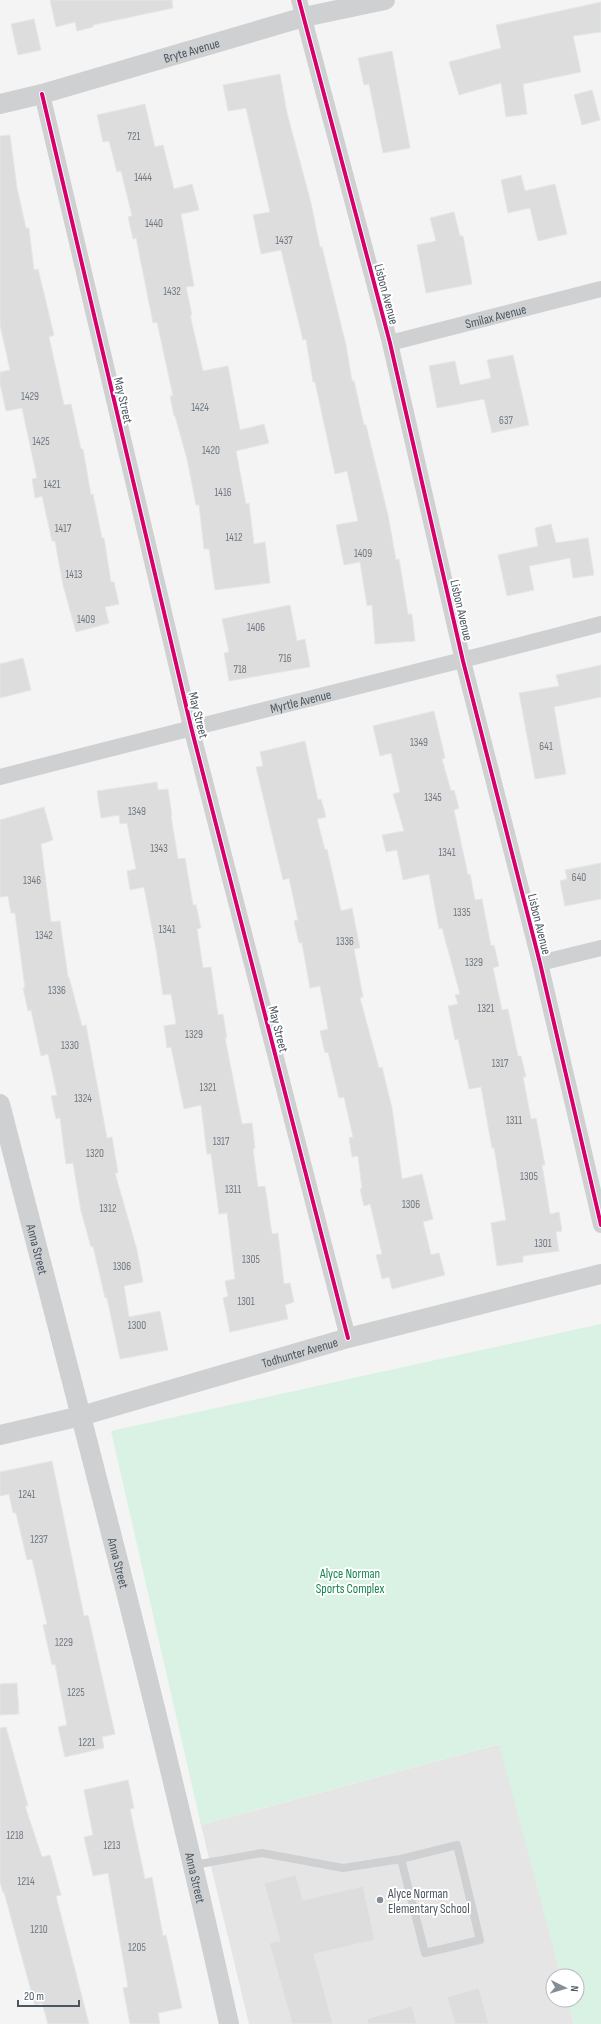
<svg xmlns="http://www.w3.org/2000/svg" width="601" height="2024" viewBox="0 0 601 2024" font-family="'Sofia Sans Condensed',sans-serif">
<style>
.education{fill:#e6e5e6}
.green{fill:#d9f2e3}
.building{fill:#ddddde;stroke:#e5e6e7}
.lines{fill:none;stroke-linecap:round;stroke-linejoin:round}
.service{stroke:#ced0d2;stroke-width:8}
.minor{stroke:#ced0d2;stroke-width:16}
.tertiary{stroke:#ced0d2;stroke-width:20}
.cycleway-casing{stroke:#fff;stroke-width:6}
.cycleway{stroke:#d6006c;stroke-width:4}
.poi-dot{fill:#868d94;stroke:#fff;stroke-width:1.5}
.labels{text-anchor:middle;stroke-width:4;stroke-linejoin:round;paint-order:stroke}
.number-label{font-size:11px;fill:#707881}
.street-label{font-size:13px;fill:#4a5661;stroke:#fff}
.park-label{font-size:13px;fill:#17864f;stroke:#fff}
.poi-label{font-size:13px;fill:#4a5661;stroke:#fff;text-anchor:start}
</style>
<rect width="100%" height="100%" fill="#f4f4f4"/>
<polygon class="education" points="500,1744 561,1976 553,1976 553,2000 567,2000 574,2024 249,2024 201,1825"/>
<polygon class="green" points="601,1324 601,2024 574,2024 567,2000 577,2000 577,1976 561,1976 499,1744 201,1825 111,1431"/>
<g class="building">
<polygon points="50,0 172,0 173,8 93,25 93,27 77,31 75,22 56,27"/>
<polygon points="601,2 601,32 573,36 581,72 523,84 527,114 506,117 501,83 459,95 449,62 501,48 496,25"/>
<polygon points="34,19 41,50 18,55 11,24"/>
<polygon points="392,51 410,148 383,153 369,84 364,85 358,58"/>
<polygon points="280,74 287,113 311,203 320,247 322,247 346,345 352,381 354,381 364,425 366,425 388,515 396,560 399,559 408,614 412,614 415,641 375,644 372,605 367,606 360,562 344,565 336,525 358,521 347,471 335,474 315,382 313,382 306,339 303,340 281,250 261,254 253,215 270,212 246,108 228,111 223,85"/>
<polygon points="592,90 600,120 582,125 574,95"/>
<polygon points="145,104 155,147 163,145 174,189 192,184 199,210 181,214 194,286 186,287 192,315 190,315 203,371 228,366 240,430 264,424 269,443 236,451 246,504 249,503 254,544 265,542 270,583 215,590 209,549 204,549 199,505 196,505 187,459 175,416 174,416 170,396 173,396 157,322 153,323 136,238 133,239 128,217 132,216 121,171 117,172 109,141 103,142 97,115"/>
<polygon points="10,135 17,188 26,228 29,228 34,270 38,269 54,335 49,337 64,405 71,404 81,449 83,449 91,495 93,494 102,538 104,538 111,582 114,582 119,604 105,607 109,623 76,632 63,585 55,541 52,541 42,496 35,498 32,479 37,478 22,408 6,411 0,384 0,372 10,370 0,325 0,136"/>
<polygon points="521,175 525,191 555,184 567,234 538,241 530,208 508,213 501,180"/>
<polygon points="454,212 460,236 463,236 472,284 426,293 417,245 436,241 430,218"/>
<polygon points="513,355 529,425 492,433 484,399 437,408 429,366 455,361 460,385 491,378 487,360"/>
<polygon points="551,524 556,543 588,538 594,575 573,578 570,558 529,566 534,590 507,596 498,555 538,546 535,528"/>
<polygon points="290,605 297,641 305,639 310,667 229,681 224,653 229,652 222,619"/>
<polygon points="23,658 31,690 0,698 0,664"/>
<polygon points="601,665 601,697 554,707 566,774 535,779 519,693 559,686 556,675"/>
<polygon points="434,711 445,758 442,759 451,791 454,790 459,808 454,810 468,875 470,874 475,900 482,899 491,946 494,945 499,966 493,968 502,1010 508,1009 518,1056 521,1056 526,1077 523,1077 531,1119 536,1118 545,1165 542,1165 550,1214 559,1212 562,1231 556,1232 559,1251 523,1256 523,1262 497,1266 491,1223 506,1220 494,1148 492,1148 481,1087 469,1089 458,1039 455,1040 448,1006 458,1004 455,995 460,994 442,928 439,929 429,874 403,880 397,850 386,852 382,835 404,831 393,794 400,792 391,753 380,756 373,726"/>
<polygon points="305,741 318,800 321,799 326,817 317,819 325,850 327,849 341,911 352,908 360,948 354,949 363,997 360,998 379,1068 382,1067 392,1108 402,1179 422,1174 433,1219 423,1222 431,1255 439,1253 445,1275 392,1289 389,1277 382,1279 376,1255 382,1254 370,1204 364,1206 360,1189 362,1188 358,1156 352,1157 349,1138 353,1137 344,1097 339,1098 328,1052 325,1053 320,1031 328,1029 320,986 310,988 302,943 299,943 294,921 298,920 289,878 283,880 256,767 263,766 260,752"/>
<polygon points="157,782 158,790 168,789 172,816 171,816 178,859 185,858 193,905 196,905 201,928 197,929 203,968 211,967 218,1015 223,1014 227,1038 225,1038 242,1124 252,1123 255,1148 253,1149 258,1187 265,1186 272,1234 278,1233 284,1284 290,1283 294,1302 285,1305 288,1319 230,1332 223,1298 228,1296 225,1281 235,1279 227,1213 219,1214 211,1154 207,1154 201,1105 184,1109 171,1047 167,1048 164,1026 176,1024 171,994 163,995 156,949 144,887 130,890 127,871 136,869 127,823 120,824 119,815 101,818 97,791"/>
<polygon points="44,807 53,840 41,844 51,922 60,921 68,977 69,977 82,1026 86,1025 107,1138 112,1137 118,1173 115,1173 137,1250 143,1282 124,1286 129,1317 160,1311 168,1350 120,1359 107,1298 105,1298 93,1246 91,1247 81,1211 73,1163 66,1164 60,1118 56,1119 51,1096 57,1095 48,1054 41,1056 31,1010 28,1011 23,988 25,988 15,913 11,913 8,896 0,897 0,820"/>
<polygon points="601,863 601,899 565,906 560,881 567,879 565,870"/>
<polygon points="52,1461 84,1616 88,1615 115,1734 102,1737 104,1748 65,1757 58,1727 67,1725 55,1664 52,1665 43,1625 47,1624 32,1559 27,1560 16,1513 13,1513 9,1494 0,1496 0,1472"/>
<polygon points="17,1683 19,1714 0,1715 0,1684"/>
<polygon points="6,1727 28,1806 25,1806 42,1857 50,1855 61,1895 56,1896 89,2024 48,2024 42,2003 35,2005 4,1892 3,1893 0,1882 0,1728"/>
<polygon points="128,1780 134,1808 130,1809 145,1879 152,1877 163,1936 166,1935 182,2008 158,2013 160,2024 130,2024 123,1988 128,1987 108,1873 93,1876 84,1837 93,1835 84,1790"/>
<polygon points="296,1875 303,1900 363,1886 375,1940 314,1954 333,2024 292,2024 269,1943 280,1941 264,1883"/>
<polygon points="479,1988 489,2024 455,2024 447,1997"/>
<polygon points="412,2006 417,2024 368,2024 367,2019"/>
</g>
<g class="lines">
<polyline class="service" points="194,1865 262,1853 343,1868 401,1859 457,1845 480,1940 425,1953 401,1859"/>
<g class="minor">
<polyline points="299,0 390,343 463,661 540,963 601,1225"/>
<polyline points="42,94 191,727 348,1338"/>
<path id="s1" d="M 390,343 L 601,289"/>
<path id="s2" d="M 0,777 C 200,725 401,677 601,624"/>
<polyline points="540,963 601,948"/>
</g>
<g class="tertiary">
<path id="s3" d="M 0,104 L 42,94 L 304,17 L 385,0"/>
<path id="s4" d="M 0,1104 C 79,1410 161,1715 229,2024"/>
<path id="s5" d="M 0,1435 L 81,1416 L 348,1338 L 601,1274"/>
</g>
<g class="cycleway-casing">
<g id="cycleway">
<polyline points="299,0 390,343 463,661 540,963 601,1225"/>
<polyline points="42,94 191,727 348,1338"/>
</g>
</g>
<use href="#cycleway" class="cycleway"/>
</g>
<circle class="poi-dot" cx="380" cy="1900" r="4"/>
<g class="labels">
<g class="number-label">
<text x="134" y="140">721</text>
<text x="143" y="181">1444</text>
<text x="154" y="227">1440</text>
<text x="284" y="244">1437</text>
<text x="172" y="295">1432</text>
<text x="30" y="400">1429</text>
<text x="200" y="411">1424</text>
<text x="506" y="424">637</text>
<text x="41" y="445">1425</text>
<text x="211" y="454">1420</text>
<text x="52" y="488">1421</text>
<text x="223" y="496">1416</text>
<text x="63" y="532">1417</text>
<text x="234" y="541">1412</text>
<text x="363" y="557">1409</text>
<text x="74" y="578">1413</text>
<text x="86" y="623">1409</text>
<text x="256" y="631">1406</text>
<text x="285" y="662">716</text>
<text x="240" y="673">718</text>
<text x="419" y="746">1349</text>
<text x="546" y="750">641</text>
<text x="433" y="801">1345</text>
<text x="137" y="815">1349</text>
<text x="159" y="852">1343</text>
<text x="447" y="856">1341</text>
<text x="579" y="881">640</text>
<text x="32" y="884">1346</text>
<text x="462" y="916">1335</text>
<text x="167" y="933">1341</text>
<text x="44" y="939">1342</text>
<text x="345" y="945">1336</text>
<text x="474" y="966">1329</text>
<text x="57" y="994">1336</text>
<text x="486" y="1012">1321</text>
<text x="194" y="1038">1329</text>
<text x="70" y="1049">1330</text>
<text x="500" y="1067">1317</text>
<text x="208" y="1091">1321</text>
<text x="83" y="1102">1324</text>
<text x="514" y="1124">1311</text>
<text x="221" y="1145">1317</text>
<text x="95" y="1157">1320</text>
<text x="529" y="1180">1305</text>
<text x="233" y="1193">1311</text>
<text x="411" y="1208">1306</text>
<text x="108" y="1212">1312</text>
<text x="543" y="1247">1301</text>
<text x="251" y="1263">1305</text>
<text x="122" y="1270">1306</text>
<text x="246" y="1305">1301</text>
<text x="137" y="1329">1300</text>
<text x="27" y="1498">1241</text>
<text x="39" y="1543">1237</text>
<text x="64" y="1646">1229</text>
<text x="76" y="1696">1225</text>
<text x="87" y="1746">1221</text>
<text x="15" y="1839">1218</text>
<text x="112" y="1849">1213</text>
<text x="26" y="1885">1214</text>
<text x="39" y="1933">1210</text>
<text x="137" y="1951">1205</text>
</g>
<g class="street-label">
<text dy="5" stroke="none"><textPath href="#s3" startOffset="199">Bryte Avenue</textPath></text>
<text transform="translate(387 294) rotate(75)" y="5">Lisbon Avenue</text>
<text dy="5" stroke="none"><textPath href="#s1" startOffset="109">Smilax Avenue</textPath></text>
<text transform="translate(124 400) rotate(77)" y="5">May Street</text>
<text transform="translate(462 610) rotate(77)" y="5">Lisbon Avenue</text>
<text dy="5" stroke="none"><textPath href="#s2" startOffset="310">Myrtle Avenue</textPath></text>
<text transform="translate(199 715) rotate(76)" y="5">May Street</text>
<text transform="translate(540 924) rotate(76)" y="5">Lisbon Avenue</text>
<text transform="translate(279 1029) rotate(76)" y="5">May Street</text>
<text dy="5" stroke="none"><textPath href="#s4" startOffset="150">Anna Street</textPath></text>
<text dy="5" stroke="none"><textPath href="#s5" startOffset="311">Todhunter Avenue</textPath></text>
<text dy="5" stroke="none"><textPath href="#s4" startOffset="474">Anna Street</textPath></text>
<text dy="5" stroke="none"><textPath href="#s4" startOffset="798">Anna Street</textPath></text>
</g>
<g class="park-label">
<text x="350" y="1578">Alyce Norman<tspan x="350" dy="15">Sports Complex</tspan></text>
</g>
<g class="poi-label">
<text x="388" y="1898">Alyce Norman<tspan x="388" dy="15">Elementary School</tspan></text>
</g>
</g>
<g transform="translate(565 1988) rotate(95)"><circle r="19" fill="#ffffff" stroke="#b7bbc0"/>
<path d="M0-3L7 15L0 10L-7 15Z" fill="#868d94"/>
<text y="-6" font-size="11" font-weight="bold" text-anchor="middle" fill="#4a5661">N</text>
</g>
<path d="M18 2000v6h61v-6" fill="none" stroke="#4a5661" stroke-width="2"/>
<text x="24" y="2000" font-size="12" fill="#4a5661" stroke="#ffffff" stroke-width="3" paint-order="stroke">20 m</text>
</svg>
